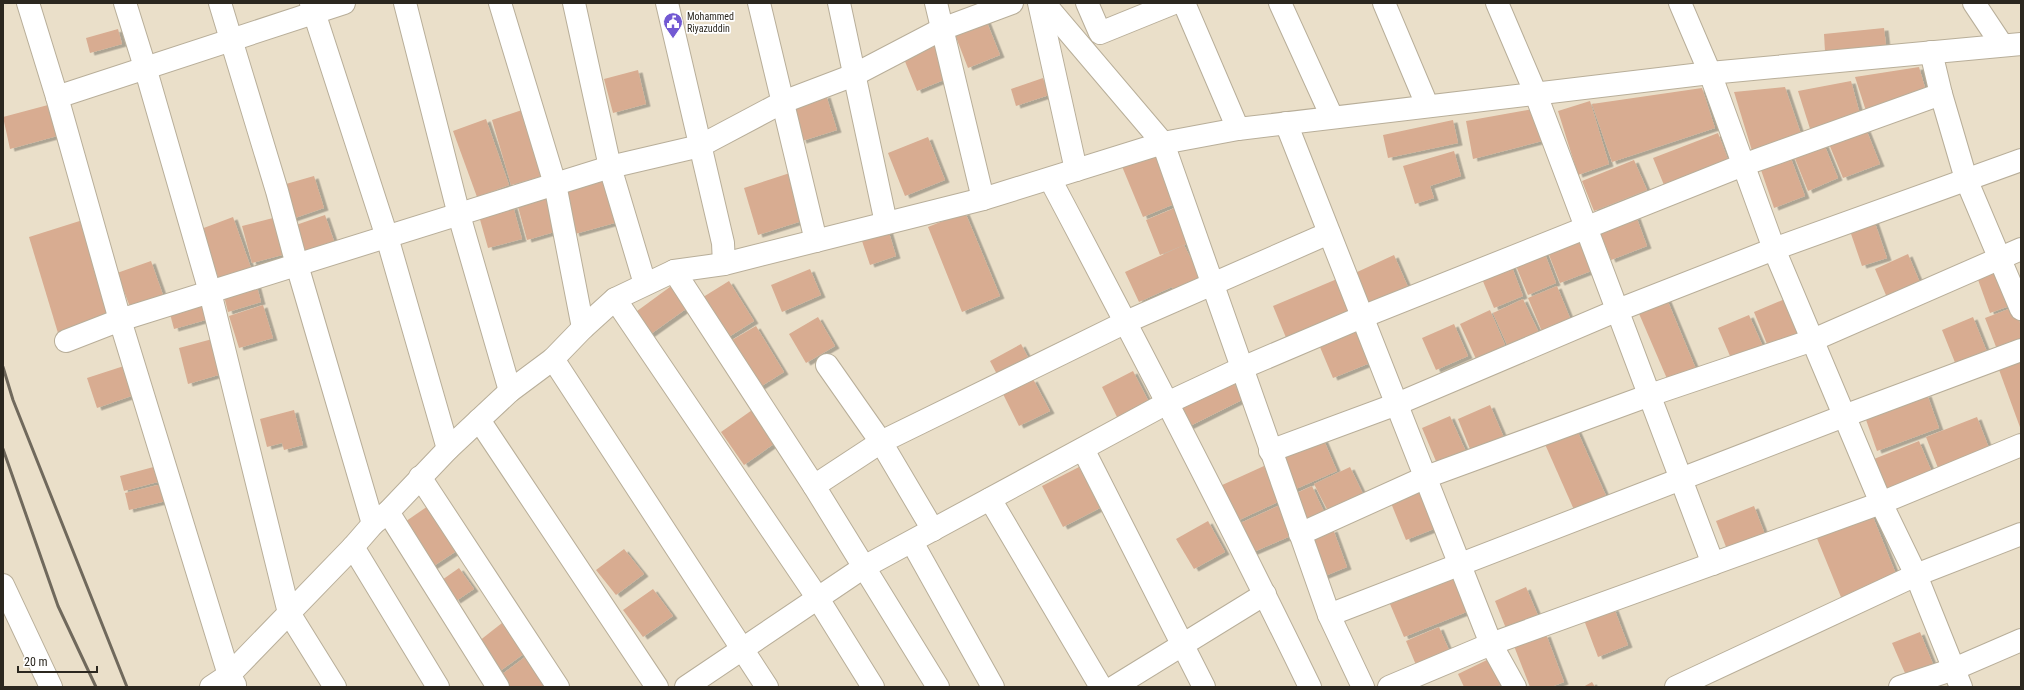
<svg xmlns="http://www.w3.org/2000/svg" width="2024" height="690" font-family="'Roboto Condensed',sans-serif">
	<style>
		.building { fill: #d8ac91; filter: url(#shadow) }
		.lines { fill: none; stroke-linecap: round; stroke-linejoin: round }
		.minor-casing { stroke: #b8ae99; stroke-width: 24 }
		.minor { stroke: #fff; stroke-width: 22 }
		.rail { stroke: #70695c; stroke-width: 3 }
		.labels { text-anchor: middle; dominant-baseline: central; stroke-width: 3.5; stroke-linejoin: round; paint-order: stroke }
		.poi-label { font-size: 10px; fill: #2b271f; stroke: #fff; text-anchor: start }
	</style>
	<defs>
		<filter id="shadow"><feDropShadow dx="4.5" dy="2.5" stdDeviation="0" flood-color="#0004"/></filter>
	</defs>
	<rect width="100%" height="100%" fill="#eadfc9"/>
	<g class="building">
		<path d="M986,20L1000,55L968,68L954,32Z"/>
		<path d="M1884,28L1886,45L1825,51L1824,34Z"/>
		<path d="M118,29L122,44L90,53L86,38Z"/>
		<path d="M938,45L951,77L917,91L904,59Z"/>
		<path d="M1919,67L1926,91L1867,114L1855,77Z"/>
		<path d="M638,70L646,104L613,113L604,79Z"/>
		<path d="M1043,78L1049,95L1016,106L1011,89Z"/>
		<path d="M1851,81L1861,118L1812,135L1798,91Z"/>
		<path d="M1785,87L1803,140L1753,154L1734,92Z"/>
		<path d="M1702,88L1715,128L1612,162L1592,104Z"/>
		<path d="M826,95L837,130L802,141L791,106Z"/>
		<path d="M1590,101L1609,164L1578,175L1558,111Z"/>
		<path d="M48,105L57,136L10,149L3,117Z"/>
		<path d="M525,109L545,175L511,185L492,120Z"/>
		<path d="M1533,109L1542,141L1473,159L1466,121Z"/>
		<path d="M486,119L509,185L477,197L453,131Z"/>
		<path d="M1453,120L1458,143L1388,158L1383,135Z"/>
		<path d="M1866,129L1880,164L1843,178L1829,144Z"/>
		<path d="M1718,133L1730,165L1666,190L1653,158Z"/>
		<path d="M928,137L945,180L905,196L888,153Z"/>
		<path d="M1824,144L1838,178L1808,191L1794,156Z"/>
		<path d="M1157,148L1179,202L1143,217L1121,164Z"/>
		<path d="M1454,151L1461,176L1430,186L1434,198L1415,204L1403,166Z"/>
		<path d="M1790,156L1805,196L1774,208L1760,167Z"/>
		<path d="M1634,160L1647,190L1594,211L1582,181Z"/>
		<path d="M793,172L808,219L758,235L744,188Z"/>
		<path d="M606,174L618,222L575,234L562,186Z"/>
		<path d="M314,176L324,208L289,220L279,186Z"/>
		<path d="M552,194L561,230L527,240L517,203Z"/>
		<path d="M513,206L522,239L488,248L479,216Z"/>
		<path d="M1177,207L1191,242L1160,255L1146,220Z"/>
		<path d="M965,212L1000,296L962,312L928,227Z"/>
		<path d="M325,215L336,247L304,259L293,226Z"/>
		<path d="M1636,216L1647,246L1611,260L1599,230Z"/>
		<path d="M233,217L251,268L219,280L201,229Z"/>
		<path d="M273,218L282,255L252,263L242,226Z"/>
		<path d="M86,219L115,315L58,333L29,237Z"/>
		<path d="M1874,220L1887,258L1862,266L1849,228Z"/>
		<path d="M887,226L896,256L870,265L860,235Z"/>
		<path d="M1576,235L1591,271L1560,283L1546,247Z"/>
		<path d="M1184,245L1203,282L1177,295L1172,287L1139,302L1125,272Z"/>
		<path d="M1543,249L1556,283L1528,295L1514,261Z"/>
		<path d="M1908,254L1921,285L1888,300L1875,269Z"/>
		<path d="M1394,255L1408,287L1368,304L1355,273Z"/>
		<path d="M151,261L163,295L130,307L117,273Z"/>
		<path d="M1510,262L1523,296L1494,308L1480,274Z"/>
		<path d="M810,269L821,295L782,312L771,285Z"/>
		<path d="M1999,269L2012,305L1990,313L1977,277Z"/>
		<path d="M1337,279L1352,313L1287,340L1273,306Z"/>
		<path d="M729,281L754,321L724,340L700,299Z"/>
		<path d="M256,283L261,302L228,312L223,292Z"/>
		<path d="M674,284L690,306L648,336L633,314Z"/>
		<path d="M1557,286L1572,323L1543,334L1528,298Z"/>
		<path d="M1666,297L1696,369L1668,381L1637,309Z"/>
		<path d="M1523,299L1539,333L1508,347L1493,313Z"/>
		<path d="M1785,299L1800,336L1769,349L1754,312Z"/>
		<path d="M204,301L209,319L174,329L169,310Z"/>
		<path d="M263,305L273,338L239,348L229,316Z"/>
		<path d="M2014,307L2021,326V343L1998,352L1985,318Z"/>
		<path d="M1490,310L1505,345L1476,359L1460,324Z"/>
		<path d="M1749,315L1764,349L1733,363L1718,328Z"/>
		<path d="M818,317L835,346L806,363L789,334Z"/>
		<path d="M1973,317L1989,357L1958,370L1942,330Z"/>
		<path d="M1354,324L1370,363L1333,378L1317,340Z"/>
		<path d="M1454,324L1468,356L1436,370L1422,338Z"/>
		<path d="M756,326L784,372L755,390L727,343Z"/>
		<path d="M216,338L225,373L188,384L179,348Z"/>
		<path d="M1021,344L1031,363L1000,380L990,361Z"/>
		<path d="M2021,359V430L1998,367Z"/>
		<path d="M127,365L137,394L97,408L87,378Z"/>
		<path d="M1133,371L1151,406L1120,423L1102,387Z"/>
		<path d="M1033,379L1050,411L1019,426L1003,394Z"/>
		<path d="M1232,379L1242,400L1188,427L1178,406Z"/>
		<path d="M1927,394L1939,428L1877,451L1865,417Z"/>
		<path d="M1490,405L1505,440L1472,454L1458,419Z"/>
		<path d="M755,408L778,441L744,465L721,432Z"/>
		<path d="M294,410L303,445L284,450L282,443L267,447L260,419Z"/>
		<path d="M1450,416L1467,454L1438,466L1422,428Z"/>
		<path d="M1977,417L1989,448L1938,468L1926,437Z"/>
		<path d="M1576,428L1607,498L1575,512L1544,442Z"/>
		<path d="M1322,436L1337,471L1289,492L1274,457Z"/>
		<path d="M1919,441L1934,477L1889,495L1874,459Z"/>
		<path d="M161,465L165,480L124,491L120,476Z"/>
		<path d="M1264,466L1280,501L1237,521L1220,486Z"/>
		<path d="M1079,467L1100,508L1063,527L1042,486Z"/>
		<path d="M1350,467L1366,500L1331,517L1314,484Z"/>
		<path d="M166,483L170,500L129,510L125,493Z"/>
		<path d="M1312,486L1326,516L1303,526L1290,496Z"/>
		<path d="M1425,490L1439,527L1406,540L1391,503Z"/>
		<path d="M1280,505L1293,535L1249,554L1236,525Z"/>
		<path d="M428,506L458,550L429,569L399,526Z"/>
		<path d="M1754,506L1766,537L1728,552L1716,521Z"/>
		<path d="M1871,512L1898,579L1843,602L1816,536Z"/>
		<path d="M1208,521L1225,552L1194,569L1176,539Z"/>
		<path d="M1333,529L1347,567L1320,578L1306,540Z"/>
		<path d="M624,549L644,574L616,595L596,570Z"/>
		<path d="M459,568L474,589L456,601L442,580Z"/>
		<path d="M1455,577L1469,611L1404,637L1390,604Z"/>
		<path d="M1526,587L1539,618L1507,631L1495,601Z"/>
		<path d="M653,589L673,616L643,637L623,610Z"/>
		<path d="M1614,608L1628,645L1598,657L1584,620Z"/>
		<path d="M502,623L525,653L496,674L474,645Z"/>
		<path d="M1439,627L1452,657L1419,672L1406,641Z"/>
		<path d="M1920,632L1935,669L1908,680L1892,643Z"/>
		<path d="M1546,634L1564,682L1551,687H1530L1514,646Z"/>
		<path d="M525,657L546,684L542,687H504L497,678Z"/>
		<path d="M1491,658L1503,684L1495,687H1464L1458,674Z"/>
		<path d="M1592,682L1595,687H1583Z"/>
	</g>
	<g class="lines">
		<g class="minor-casing">
			<g id="minor">
				<path d="M28,3L57,97"/>
				<path d="M125,3L145,67L210,292L289,613L335,687"/>
				<path d="M220,3L277,191L297,265L373,524"/>
				<path d="M311,3L387,237L448,449"/>
				<path d="M344,3L57,97L120,320L610,167L574,3"/>
				<path d="M405,3L459,215L510,391"/>
				<path d="M500,3L555,184L583,328"/>
				<path d="M667,3L723,243L724,264"/>
				<path d="M759,3L816,241"/>
				<path d="M839,3L886,223"/>
				<path d="M936,3L983,199"/>
				<path d="M1039,3L1076,170"/>
				<path d="M1044,3L1163,143L1329,615L1363,687"/>
				<path d="M1087,3L1100,33L1174,3"/>
				<path d="M1184,3L1238,129"/>
				<path d="M1280,3L1332,117"/>
				<path d="M1384,3L1427,105"/>
				<path d="M1497,3L1535,92L1713,564"/>
				<path d="M1680,3L1710,73L1774,249L1881,503L1916,575L1961,687"/>
				<path d="M1974,3L2002,45"/>
				<path d="M1931,52L1941,94L1966,179L2021,309"/>
				<path d="M1286,123L1491,644L1515,687"/>
				<path d="M1050,179C1139,347 1227,516 1310,687"/>
				<path d="M674,271L814,486L938,687"/>
				<path d="M645,284L610,167L700,146L783,102L854,75L942,29L1012,3"/>
				<path d="M615,299L817,597L873,687"/>
				<path d="M66,341L120,320L229,675L235,685"/>
				<path d="M553,359L767,687"/>
				<path d="M479,420L657,687"/>
				<path d="M1083,449L1204,687"/>
				<path d="M1270,451L1397,404L1618,310L1774,249L2021,160"/>
				<path d="M420,477L558,687"/>
				<path d="M814,486L881,442L827,365"/>
				<path d="M990,499L1101,687"/>
				<path d="M388,512L498,687"/>
				<path d="M933,530L881,442L1126,322L1329,233"/>
				<path d="M1300,534L1426,477L1650,395L1813,340L2021,249"/>
				<path d="M912,542L993,687"/>
				<path d="M353,547L438,687"/>
				<path d="M3,585L51,687"/>
				<path d="M1329,615L1844,416L2021,350"/>
				<path d="M211,687L229,675L353,547L373,524L388,512L448,449L510,391L553,359L583,328L615,299L674,271L724,264L983,199L1163,143L1238,129L1710,73L2021,44"/>
				<path d="M686,687L864,567L1167,403L1242,368L1362,317L1743,165L1941,94"/>
				<path d="M1114,687L1265,594"/>
				<path d="M1389,687L1491,644L1881,503L2021,445"/>
				<path d="M1676,687L1916,575L2021,534"/>
				<path d="M1900,687L1954,669L2021,640"/>
			</g>
		</g>
		<use href="#minor" class="minor"/>
		<g class="rail">
			<path d="M3,367L13,400L127,687"/>
			<path d="M3,449L58,606L96,687"/>
		</g>
	</g>
	<defs>
		<g id="civic-pin" transform="scale(1)"><path d="M0 17L-7.5 6A9.5 9.5 0 1 1 7.5 6Z" fill="#7259d3" stroke="#fff"/><path d="M-.6-6.5H3V-4.5H.6V-3L4-1V1h2V6H-6V1h2V-1L-.6-3ZM-1.2 2.5V6h2.4V2.5Z" fill="#fff"/></g>
	</defs>
	<g fill-rule="evenodd">
		<use href="#civic-pin" x="673" y="22"/>
	</g>
	<g class="labels">
		<g class="poi-label">
			<text x="687" y="16">Mohammed<tspan x="687" dy="12">Riyazuddin</tspan></text>
		</g>
	</g>
	<rect width="2024" height="690" fill="none" stroke="#2b271f" stroke-width="8"/>
	<path d="M18 666v6h79v-6" fill="none" stroke="#2b271f" stroke-width="2"/>
	<text x="24" y="666" font-size="12" fill="#2b271f" stroke="#ffffff" stroke-width="3" paint-order="stroke">20 m</text>
</svg>
